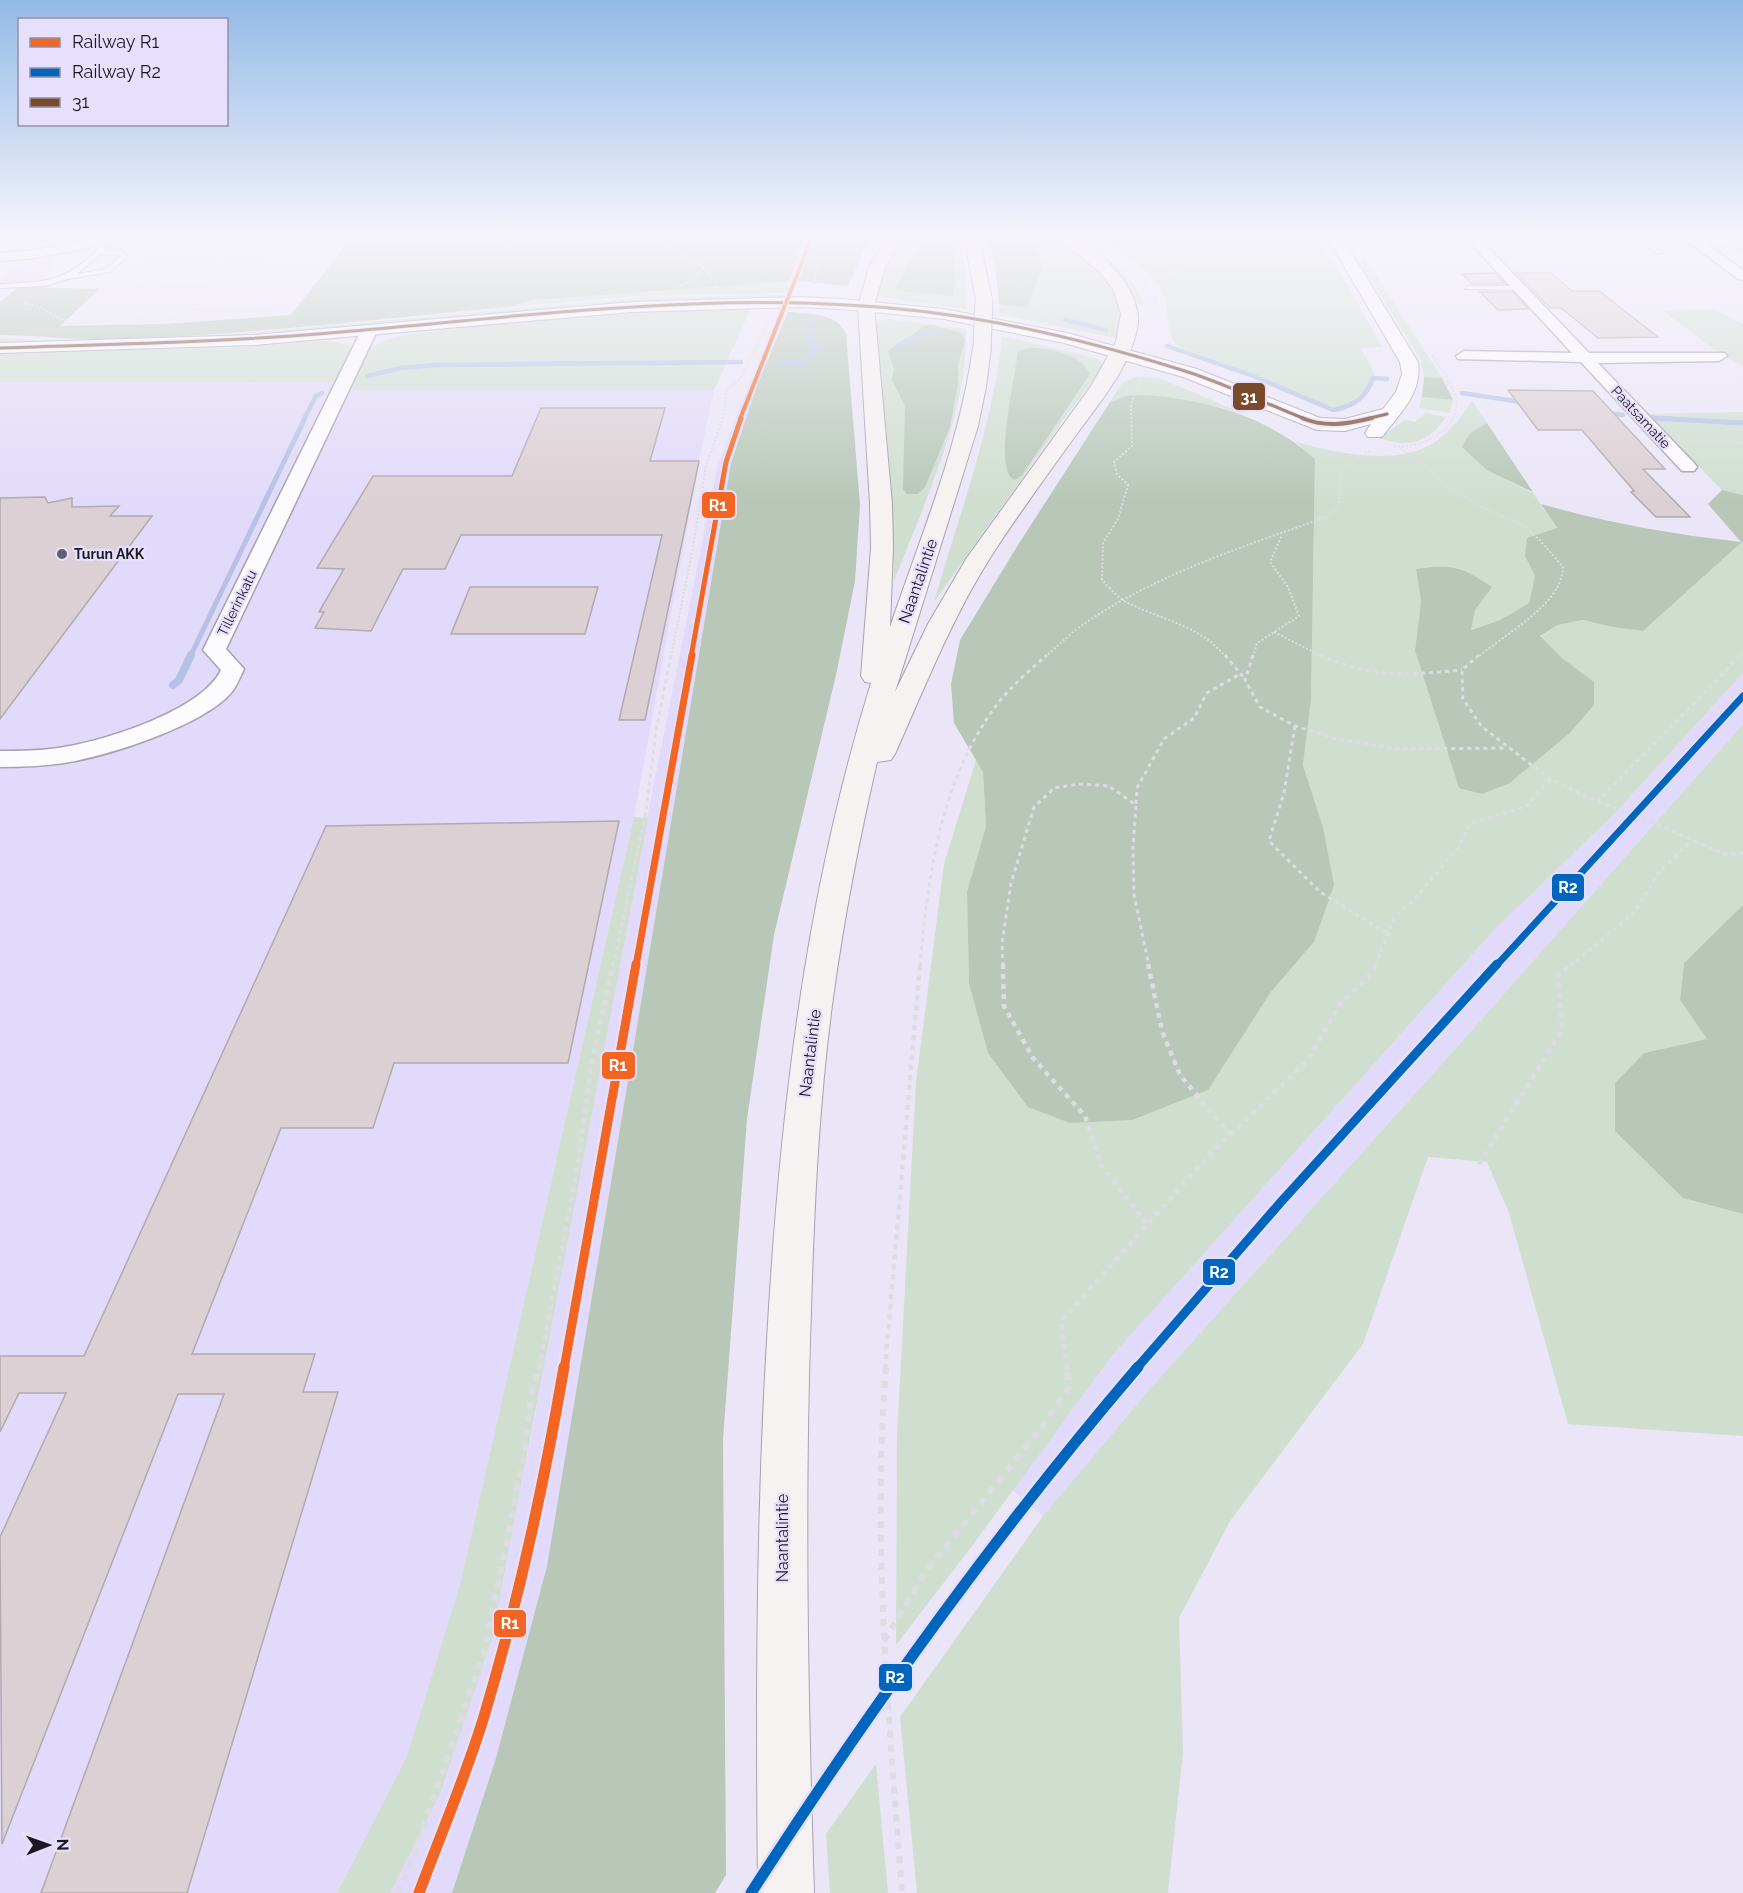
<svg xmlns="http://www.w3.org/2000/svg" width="1743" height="1893" font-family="Raleway,sans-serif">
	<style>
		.built { fill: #e2dafa }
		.green { fill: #d0ded0 }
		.forest { fill: #b8c7b8 }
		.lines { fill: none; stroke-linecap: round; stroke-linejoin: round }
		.stream-far2 { stroke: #b5c2e5; stroke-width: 4.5 }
		.stream-far1 { stroke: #b5c2e5; stroke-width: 5 }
		.stream { stroke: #b5c2e5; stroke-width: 8 }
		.building { fill: #dbd0d3; stroke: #b1aaae; stroke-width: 1.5 }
		.service-casing { stroke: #a6a2b0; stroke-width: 2 }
		.minor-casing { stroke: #a6a2b0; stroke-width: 3 }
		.tertiary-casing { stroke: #a6a2b0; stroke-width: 2 }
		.secondary-casing { stroke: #a6a2b0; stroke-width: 2 }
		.path-far3 { stroke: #dddce2; stroke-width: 2; stroke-dasharray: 2 2; stroke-linecap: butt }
		.path-far2 { stroke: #dddce2; stroke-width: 3; stroke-dasharray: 4 4; stroke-linecap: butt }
		.path-far1 { stroke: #dddce2; stroke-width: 4.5; stroke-dasharray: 5 5; stroke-linecap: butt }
		.path { stroke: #dddce2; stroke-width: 6; stroke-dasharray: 7 7; stroke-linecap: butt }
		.service { fill: #fcfbfe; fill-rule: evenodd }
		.minor { fill: #fcfbfe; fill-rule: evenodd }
		.tertiary { fill: #fcfbfe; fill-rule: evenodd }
		.secondary { fill: #f6f2f1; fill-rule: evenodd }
		.secondary-bridge-casing { stroke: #a6a2b0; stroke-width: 19; stroke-linecap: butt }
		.secondary-bridge { stroke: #f6f2f1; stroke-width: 17 }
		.bus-1-far1-casing { stroke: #e7e0fd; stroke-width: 5 }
		.bus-1-casing { stroke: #e7e0fd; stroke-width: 7 }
		.bus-1-far1 { stroke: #7a4b2a; stroke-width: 3 }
		.bus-1 { stroke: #7a4b2a; stroke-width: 4 }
		.rail-1-far4-casing { stroke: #e7e0fd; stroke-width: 6 }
		.rail-1-far3-casing { stroke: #e7e0fd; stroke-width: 8 }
		.rail-1-far2-casing { stroke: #e7e0fd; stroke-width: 10 }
		.rail-1-far1-casing { stroke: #e7e0fd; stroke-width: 14 }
		.rail-1-casing { stroke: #e7e0fd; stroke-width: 16 }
		.rail-2-far2-casing { stroke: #e7e0fd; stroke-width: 10 }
		.rail-2-far1-casing { stroke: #e7e0fd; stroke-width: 14 }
		.rail-2-casing { stroke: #e7e0fd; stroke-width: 16 }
		.rail-1-far4 { stroke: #f26522; stroke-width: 4 }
		.rail-1-far3 { stroke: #f26522; stroke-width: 5 }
		.rail-1-far2 { stroke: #f26522; stroke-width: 7 }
		.rail-1-far1 { stroke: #f26522; stroke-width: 9 }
		.rail-1 { stroke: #f26522; stroke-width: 11 }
		.rail-2-far2 { stroke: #0065bd; stroke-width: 7 }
		.rail-2-far1 { stroke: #0065bd; stroke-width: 9 }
		.rail-2 { stroke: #0065bd; stroke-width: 11 }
		.poi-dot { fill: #63606e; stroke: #e7e0fd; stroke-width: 2 }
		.labels { text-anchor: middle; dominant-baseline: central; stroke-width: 4.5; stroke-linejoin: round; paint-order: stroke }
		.far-street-label { font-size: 14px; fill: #1b1824; stroke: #e7e0fd }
		.far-poi-label { font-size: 14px; font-weight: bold; fill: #1b1824; stroke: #e7e0fd; text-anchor: start }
		.street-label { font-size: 16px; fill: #1b1824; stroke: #e7e0fd }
		.line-badge { stroke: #e7e0fd; stroke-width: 2 }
		.badge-label { font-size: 16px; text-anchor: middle; font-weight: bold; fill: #fff }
	</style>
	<rect width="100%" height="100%" fill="#eae6f7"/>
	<g class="built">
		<path d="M804,237H816L758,383L731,463L547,1566L496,1758L452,1893H390L440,1794L492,1639L533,1427L578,1162L718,464L790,281Z"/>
		<path d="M34,260H44L57,267L33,287H0V281L21,264Z"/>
		<path d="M0,382H354V390H714L699,461L634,817L461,1581L407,1756L337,1893H0Z"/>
		<path d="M1743,673V724L1457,1047L1149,1390L1043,1516L1012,1490L1111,1357L1494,930L1615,813Z"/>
	</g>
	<g class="green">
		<path d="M901,237H922L896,290L954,253L949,237H958L966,271V309L874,296L890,255Z"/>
		<path d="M1036,237C1041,237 1049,235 1054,237C1061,238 1068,246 1074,249C1105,272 1129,297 1117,338L998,314L999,304L1027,308L1037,241Z"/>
		<path d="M1071,237H1076C1103,256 1133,272 1145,305H1138C1124,274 1098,256 1071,237Z"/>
		<path d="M1097,237H1313L1328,259L1337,266L1382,347L1361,348L1374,372L1373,386L1339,411L1257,376L1182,349C1161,336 1173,306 1159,286C1145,265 1118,251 1097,237Z"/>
		<path d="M1361,258H1365L1442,378L1424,377L1421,360L1362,266Z"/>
		<path d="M790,281L785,293L637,296L507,307L533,300Z"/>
		<path d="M784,295L782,300H706L641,303L193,339L0,344V338L84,343L155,341L641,298Z"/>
		<path d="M751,308L714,390H353C354,381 357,374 361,367C373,341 378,342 405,335L595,312Z"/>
		<path d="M1713,309L1743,324V366L1719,353L1662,310Z"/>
		<path d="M888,319L966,329C968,413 924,503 894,581L893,532L875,328L879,321Z"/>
		<path d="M1002,336L1096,358L1105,366L1071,409L934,602C959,515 993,426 1002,336Z"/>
		<path d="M332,341L352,346L338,382H0V354Z"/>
		<path d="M1136,377L1159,378L1171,383L1244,414C1210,403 1143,389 1110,402L1122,383Z"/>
		<path d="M1422,397L1453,400L1450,413L1419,408Z"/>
		<path d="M1472,401L1487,423L1470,433L1488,471L1533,493L1557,529L1525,556L1535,576L1529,603L1500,620L1470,630L1475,607L1492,587C1462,567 1451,563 1416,569L1421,601L1415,651L1459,788L1510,783L1571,732L1594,705L1563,659L1540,637L1558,625L1583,620L1612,627L1643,631L1743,541V673L1615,813L1494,930L1111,1357L972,1546L896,1645L897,1436L916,1082L944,864L976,760L983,772L986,826L967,892L969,984L988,1053L1270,993L1314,942L1323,827L1303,765L1311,700L1315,459L1296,442C1336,453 1398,467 1435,442C1450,432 1462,416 1472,401Z"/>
		<path d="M1743,412V495L1722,490L1647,414Z"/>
		<path d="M1426,413L1446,417C1428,444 1407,448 1379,438L1405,420L1415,422Z"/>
		<path d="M1743,724V905L1684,963L1680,1000L1707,1039L1644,1053L1615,1083L1683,1198L1743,1214V1436L1568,1424L1509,1213L1487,1162L1428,1157L1363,1344L1230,1521L1179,1618L1183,1752L1168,1893H917L900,1717L1043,1516L1149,1390L1457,1047Z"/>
		<path d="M634,817L648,818L492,1639L440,1794L390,1893H337L407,1756L461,1581Z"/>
		<path d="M876,1764L888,1893H830L826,1834Z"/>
	</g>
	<g class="forest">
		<path d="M352,237H804L790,281L533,300L507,307C378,319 248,335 118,339C78,341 39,335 0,335V302L19,287L99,289L60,326L165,324L291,315Z"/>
		<path d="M816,237H870L848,286L798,281Z"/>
		<path d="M922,237H949C956,255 957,276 953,296L895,290Z"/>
		<path d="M987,237H1036L1042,269L1027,308L999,304L995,265Z"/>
		<path d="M788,312C807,314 837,312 846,334L860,505L855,581L836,675L774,935L747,1119L723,1439L726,1875L715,1893H452L496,1758L547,1566L731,463L758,383Z"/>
		<path d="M932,325L962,333L965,340L958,365V383L950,427L925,487L918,494H907L903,489L905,406L892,380L894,369L888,351L925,326Z"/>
		<path d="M1028,348C1049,348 1080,353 1090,374L1022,475L1015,480C992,474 1016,372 1018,351Z"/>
		<path d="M1424,377L1442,378L1453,400L1422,397Z"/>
		<path d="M1143,395C1206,399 1267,416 1315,459L1311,700L1303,765L1323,827L1334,885L1314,942L1270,993L1208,1090L1132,1120L1070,1123L1028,1107L988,1053L969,984L967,892L986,826L983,772L954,723L951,684L960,640L1018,545L1110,402L1126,396Z"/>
		<path d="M1487,423L1533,492L1488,471L1462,447L1470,433Z"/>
		<path d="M1722,490L1743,495V541L1643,631L1612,627L1583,620L1558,625L1540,636L1563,659L1594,682V705L1571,732L1510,783L1482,794L1459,788L1415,651L1421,601L1416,569C1451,563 1463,567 1492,587L1475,610L1471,630L1500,620L1529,603L1535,576L1525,556L1527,538L1557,528L1541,504C1608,523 1671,534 1741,542L1708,504Z"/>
		<path d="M1743,905V1214L1683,1198L1615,1131V1083L1644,1053L1707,1039L1680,1000L1684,963Z"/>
	</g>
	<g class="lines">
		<g class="stream-far2">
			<path d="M1065,320L1106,330"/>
			<path d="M898,345L913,338L943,331"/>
			<path d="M1167,346L1253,376L1333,410C1352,407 1367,397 1373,378L1387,379"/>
			<path d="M812,347L809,333L814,318"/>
			<path d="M780,364H802L813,355L812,347L822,346"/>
			<path d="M367,376L401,368L437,365L741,362"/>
			<path d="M1462,393L1527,403"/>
			<path d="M1605,413L1623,415"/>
			<path d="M1651,418L1676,419"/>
			<path d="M304,419L316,396L322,393"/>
		</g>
		<g class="stream-far1">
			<path d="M1651,418L1743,423"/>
			<path d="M190,657L305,418"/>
		</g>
		<path class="stream" d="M173,685L179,680L191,655"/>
	</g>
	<g class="building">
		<path d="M1495,273L1505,284H1472L1462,274Z"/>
		<path d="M1516,273H1551L1572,291H1599L1658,337L1598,338L1561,308H1550Z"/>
		<path d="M1480,292H1513L1528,309L1498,310Z"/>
		<path d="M1508,390L1593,391L1665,469H1643L1690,517H1656L1631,492L1634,491L1582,430H1538Z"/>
		<path d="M541,408H665L650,461H699L645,720H619L662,535H461L445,569H403L371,631L315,628L324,612H319L344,569L317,568L373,476H512Z"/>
		<path d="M45,497L48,503L72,498V507L119,506L110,516H152L0,719V498Z"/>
		<path d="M470,587H598L585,634H451Z"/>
		<path d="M619,821L568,1063H394L373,1128H281L192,1354H315L303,1392H338L187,1893H41L224,1394H178L2,1844L0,1537L66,1393H19L0,1432V1356H84L326,826Z"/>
	</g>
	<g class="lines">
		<g class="service-casing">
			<g id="service">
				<path d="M1630,237H1637L1664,253L1659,254Z"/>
				<path d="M100,240L105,248L103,250L121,251L128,256L110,272L68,279L45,286L0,288V284C47,282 64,283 99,248L97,242ZM100,254L121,256L106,269L77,274Z"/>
				<path d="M1467,286H1519L1522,288L1519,290L1465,289Z"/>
			</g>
		</g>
		<g class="minor-casing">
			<g id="minor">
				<path d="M105,237H131L124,241L35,258L0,261V253L35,250Z"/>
				<path d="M1465,237H1478L1589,353H1725L1727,356L1719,361L1598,363L1694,463L1697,467L1694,471H1682L1581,362L1458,359L1456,356L1464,351L1572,353Z"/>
				<path d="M1682,237H1696L1743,270V280L1738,279Z"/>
				<path d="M369,326L377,331L226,649L244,669C240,677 237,686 231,693C202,726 108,756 64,763C43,766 21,767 0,767V751C21,751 43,751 64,747C107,740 202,710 221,670L203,650L361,331Z"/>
			</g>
		</g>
		<g class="tertiary-casing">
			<g id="tertiary">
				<path d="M1327,237H1342L1418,362C1423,392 1399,415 1382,437H1368L1365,433L1371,424L1345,431L1317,430L1183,377L1064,343L944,319L841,309L799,307L632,312L253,345L0,353V343L253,335L632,302L799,297L841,299L944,309L1067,333L1197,369L1320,418L1345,419L1383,409L1396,392L1402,374L1400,362Z"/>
				<path d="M1684,237H1723L1743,239V249L1692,242Z"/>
			</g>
		</g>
		<g class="secondary-casing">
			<g id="secondary">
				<path d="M887,237H903L885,267L874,306L892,504L893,548L890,627C921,535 960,444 973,347L976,343H988L991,347L986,387L978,426L895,692L928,624L966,559L1091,386L1116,342L1121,314L1113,289L1100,272L1057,237C1062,237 1070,235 1075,238C1104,251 1145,295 1137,329C1129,369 1099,403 1076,435C1047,475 1017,516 990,558C951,620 925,687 895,754L891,760L877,762C859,840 844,918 833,998C819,1101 814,1206 811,1311C804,1505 808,1699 814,1893H758C756,1703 756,1513 768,1323C781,1105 806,893 871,683L865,682L861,676L871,548L870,504L858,306L869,267Z"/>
				<path d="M964,237H979L992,300L990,304H978L976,300Z"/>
			</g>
		</g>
		<g class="path-far3">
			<path d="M655,237L703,268L718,285"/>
			<path d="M223,262H261"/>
			<path d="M139,264L183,259L219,261"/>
			<path d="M813,285L827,237"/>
			<path d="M133,286L168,285"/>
			<path d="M680,286L695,278L703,268"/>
			<path d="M166,288L208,287"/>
			<path d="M1149,302H1157L1145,281L1287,237"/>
			<path d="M24,303L37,306L74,326"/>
			<path d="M188,309L264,311L280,304"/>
			<path d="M1042,312L1103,305"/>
			<path d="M137,317C153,325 170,321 185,314"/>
			<path d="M1141,379L1131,404L1132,446L1114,462L1117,474L1128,485L1118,519L1103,543L1102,580C1109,587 1117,597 1126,602C1161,620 1200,625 1226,657"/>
			<path d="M1693,442L1743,443"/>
			<path d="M1394,446C1419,449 1460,431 1456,401C1453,383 1441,369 1432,354"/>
			<path d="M1400,448L1429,468L1441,482L1479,506L1522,525L1539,539L1563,567C1563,604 1503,635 1478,657"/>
			<path d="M1274,632L1323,657"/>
			<path d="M671,657L693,547L706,466L724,415L727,390L741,378L769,320"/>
			<path d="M1045,657C1058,646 1070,633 1084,624C1158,573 1246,546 1329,516C1346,499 1336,495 1341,476C1344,465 1361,457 1370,451"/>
			<path d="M1253,657L1257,643L1299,616L1288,587L1270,562L1282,535"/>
			<path d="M1739,657L1743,653"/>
		</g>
		<g class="path-far2">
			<path d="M1225,655L1245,679"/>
			<path d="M1253,655L1245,680L1260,707L1295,726L1336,739L1398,749L1507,748"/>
			<path d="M1320,655C1372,678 1407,675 1462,670"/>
			<path d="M1479,655L1462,670L1463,699L1482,727L1550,779L1597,802L1636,815L1724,854L1743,853"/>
			<path d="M1295,726L1284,793L1269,841L1320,892L1387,933"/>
			<path d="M1597,802L1741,655"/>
			<path d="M1136,804L1137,788L1164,739L1194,718L1207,693L1240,674"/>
			<path d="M613,966L646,811L656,731L671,655"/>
			<path d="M920,966C928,878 939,789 990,714C1006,691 1026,673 1047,655"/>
			<path d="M1003,966L1002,943L1011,883L1034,807L1054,788L1079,784L1109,786L1136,805L1133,848L1134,895L1149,966"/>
			<path d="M1375,966L1394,918L1416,897L1458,848L1470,824L1527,806L1550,779"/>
			<path d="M1570,966L1633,914L1660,871L1692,840"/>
		</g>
		<g class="path-far1">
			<path d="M1003,964L1004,1006L1033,1058L1085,1116L1101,1165L1147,1224"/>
			<path d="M1148,964L1162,1031L1180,1075L1230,1135"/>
			<path d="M1479,1164L1562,1030L1558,976L1572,964"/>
			<path d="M539,1369L578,1163L591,1066L613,964"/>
			<path d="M885,1369L920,964"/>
			<path d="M1067,1369L1061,1321L1214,1150L1308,1060L1340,1004L1373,972L1376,964"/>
		</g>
		<g class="path">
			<path d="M886,1367C872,1542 889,1718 902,1893"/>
			<path d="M884,1641L927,1570L1042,1427L1069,1387L1067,1367"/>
			<path d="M398,1893L408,1871L484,1653L526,1446L530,1399L539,1367"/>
		</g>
		<use href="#service" class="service"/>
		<use href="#minor" class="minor"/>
		<use href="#tertiary" class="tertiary"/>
		<use href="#secondary" class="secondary"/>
		<g class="secondary-bridge-casing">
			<path id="secondary-bridge" d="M982,347L984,300"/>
		</g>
		<use href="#secondary-bridge" class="secondary-bridge"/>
		<g class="bus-1-far1-casing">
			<g id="bus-1-far1">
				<path d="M0,348C118,344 235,342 352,331C548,314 746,287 942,314C1025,325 1109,347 1188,372C1228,385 1267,404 1305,419"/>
				<path d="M1366,419L1387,414"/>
			</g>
		</g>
		<g class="bus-1-casing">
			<path id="bus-1" d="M1302,418C1326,428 1347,424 1372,418"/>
		</g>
		<use href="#bus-1-far1" class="bus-1-far1"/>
		<use href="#bus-1" class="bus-1"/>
		<g class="rail-1-far4-casing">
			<path id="rail-1-far4" d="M740,419L812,237"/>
		</g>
		<g class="rail-1-far3-casing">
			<path id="rail-1-far3" d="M691,657L726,462L741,418"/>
		</g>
		<g class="rail-1-far2-casing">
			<path id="rail-1-far2" d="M636,966L692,655"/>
		</g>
		<g class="rail-1-far1-casing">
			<path id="rail-1-far1" d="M564,1369L636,964"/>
		</g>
		<g class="rail-1-casing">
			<path id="rail-1" d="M419,1893C441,1833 467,1774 485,1713C519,1599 544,1484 564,1367"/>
		</g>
		<g class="rail-2-far2-casing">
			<path id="rail-2-far2" d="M1496,966L1743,696"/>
		</g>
		<g class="rail-2-far1-casing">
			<path id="rail-2-far1" d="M1136,1369L1280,1203L1497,964"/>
		</g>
		<g class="rail-2-casing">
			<path id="rail-2" d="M751,1893C869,1710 996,1533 1138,1367"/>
		</g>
		<use href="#rail-1-far4" class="rail-1-far4"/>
		<use href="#rail-1-far3" class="rail-1-far3"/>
		<use href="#rail-1-far2" class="rail-1-far2"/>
		<use href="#rail-1-far1" class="rail-1-far1"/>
		<use href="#rail-1" class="rail-1"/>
		<use href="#rail-2-far2" class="rail-2-far2"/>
		<use href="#rail-2-far1" class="rail-2-far1"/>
		<use href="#rail-2" class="rail-2"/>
	</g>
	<linearGradient id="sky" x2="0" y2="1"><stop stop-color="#93bae7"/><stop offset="0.47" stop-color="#f6f4fb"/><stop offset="1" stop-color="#f6f4fb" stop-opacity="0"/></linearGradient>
	<rect width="1743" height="502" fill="url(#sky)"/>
	<circle class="poi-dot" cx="62" cy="554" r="6"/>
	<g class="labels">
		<g class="far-street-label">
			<text transform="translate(1641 417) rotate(47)">Paatsamatie</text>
			<text transform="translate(237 603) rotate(-64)">Tillerinkatu</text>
		</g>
		<g class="far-poi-label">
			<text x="74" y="554">Turun AKK</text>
		</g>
		<g class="street-label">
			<text transform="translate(918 581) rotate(-71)">Naantalintie</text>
			<text transform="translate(810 1053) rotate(-83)">Naantalintie</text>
			<text transform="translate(782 1538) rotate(-90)">Naantalintie</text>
		</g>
	</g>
	<g class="line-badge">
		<rect x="1232" y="382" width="34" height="29" rx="6" fill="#7a4b2a"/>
		<rect x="701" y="491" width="35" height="28" rx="6" fill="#f26522"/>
		<rect x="1551" y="873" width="34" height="29" rx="6" fill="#0065bd"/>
		<rect x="601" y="1051" width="35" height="29" rx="6" fill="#f26522"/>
		<rect x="1202" y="1258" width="34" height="28" rx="6" fill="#0065bd"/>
		<rect x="493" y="1609" width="34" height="29" rx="6" fill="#f26522"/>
		<rect x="878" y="1663" width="35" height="29" rx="6" fill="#0065bd"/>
	</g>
	<g class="badge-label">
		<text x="1249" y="403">31</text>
		<text x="718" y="511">R1</text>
		<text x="1568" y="893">R2</text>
		<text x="618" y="1071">R1</text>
		<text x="1219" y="1278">R2</text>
		<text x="510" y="1629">R1</text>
		<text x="895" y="1683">R2</text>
	</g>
	<rect x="18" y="18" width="210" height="108" fill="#e7e0fd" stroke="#9590a6" stroke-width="1.5"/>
	<rect x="30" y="38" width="30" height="9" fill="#f26522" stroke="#9590a6" stroke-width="1.5"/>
	<text x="72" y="48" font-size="18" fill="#1b1824">Railway R1</text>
	<rect x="30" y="68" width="30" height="9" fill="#0065bd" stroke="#9590a6" stroke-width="1.5"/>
	<text x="72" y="78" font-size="18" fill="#1b1824">Railway R2</text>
	<rect x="30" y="98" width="30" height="9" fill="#7a4b2a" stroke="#9590a6" stroke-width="1.5"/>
	<text x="72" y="108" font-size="18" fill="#1b1824">31</text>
	<g transform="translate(48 1845) rotate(89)" stroke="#e7e0fd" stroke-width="4.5" paint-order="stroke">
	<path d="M0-4.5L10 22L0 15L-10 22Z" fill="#1b1824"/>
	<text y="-9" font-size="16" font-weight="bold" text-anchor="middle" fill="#1b1824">N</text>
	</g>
</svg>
